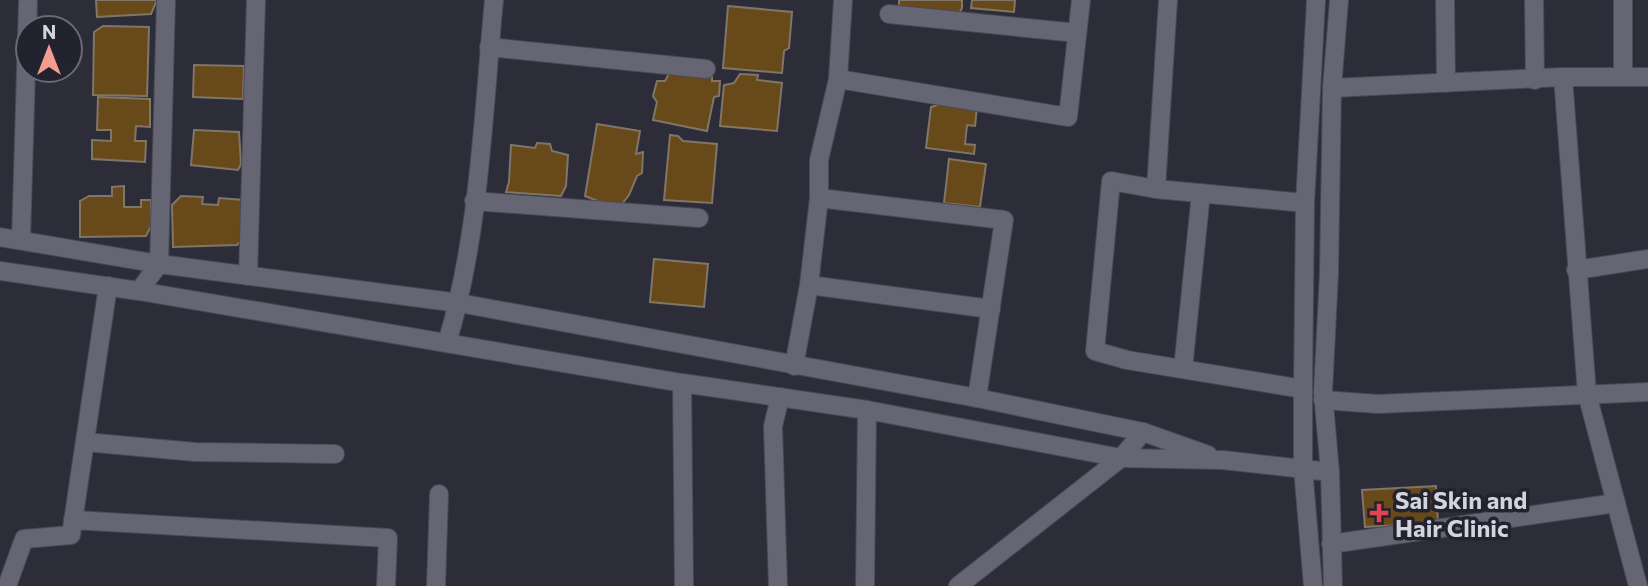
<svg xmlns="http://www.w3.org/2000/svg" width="1648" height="586" font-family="Commissioner,sans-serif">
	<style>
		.building { fill: #67491a; stroke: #807668; stroke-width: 2 }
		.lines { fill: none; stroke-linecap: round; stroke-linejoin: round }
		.minor-casing { stroke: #4a4a56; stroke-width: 20 }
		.minor { stroke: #656574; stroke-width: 18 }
		.health-dot { fill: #e0444e; stroke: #232330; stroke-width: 2.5 }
		.labels { text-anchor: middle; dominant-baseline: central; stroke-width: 7; stroke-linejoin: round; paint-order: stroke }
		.poi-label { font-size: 24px; font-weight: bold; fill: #d4d4dd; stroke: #232330; text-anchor: start }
	</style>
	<rect width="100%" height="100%" fill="#2d2d3a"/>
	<g class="building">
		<path d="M96,0H157L151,14L97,17Z"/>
		<path d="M899,0H962V8L958,15L899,11Z"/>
		<path d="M972,0H1015L1014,12L971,8Z"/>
		<path d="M728,6L792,12L789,48L784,51L782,73L723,68Z"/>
		<path d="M103,26L149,27L147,96L93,95L94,32Z"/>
		<path d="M194,65L244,66L243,99L193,97Z"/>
		<path d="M670,72L712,73V81H720L719,96L714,97L707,131L653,120L657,102L653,96L657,81H665Z"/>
		<path d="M740,74L758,75L757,80L782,83L777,131L720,126L724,85L734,83Z"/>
		<path d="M98,97L150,99V127L136,126L135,141H146L145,162L92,159V140L111,141V130H97Z"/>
		<path d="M944,103L977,107L975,126L967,125L965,144L975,145L974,154L926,148L931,107Z"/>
		<path d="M597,124L640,131L636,154L643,152L642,173L637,176L629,195L618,209L585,196Z"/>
		<path d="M194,130L239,132L241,164L238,170L191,165Z"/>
		<path d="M670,135L678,136L683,141L717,144L712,203L664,200Z"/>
		<path d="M537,143L550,144L552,151L568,155L566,186L561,196L506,192L509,182L511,145L535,148Z"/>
		<path d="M949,159L986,164L980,207L944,203Z"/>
		<path d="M124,186V207H141V200H151V226L146,236L80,237V201L89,196H112V187Z"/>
		<path d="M181,196L203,197L202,204L218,205L219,198L244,200L241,240L237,245L173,247L172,205Z"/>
		<path d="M654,259L708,264L704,307L650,302Z"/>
		<path d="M1436,486L1438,523L1365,527L1362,490Z"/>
	</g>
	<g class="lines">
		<g class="minor-casing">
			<g id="minor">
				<path d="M1168,0L1156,189L1305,203"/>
				<path d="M1445,0L1446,83"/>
				<path d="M1534,0L1535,80"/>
				<path d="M889,14L1077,33"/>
				<path d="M489,47L706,69"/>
				<path d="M1563,77L1587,394L1638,586"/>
				<path d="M1623,77V0"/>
				<path d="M838,79L1068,117L1081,0"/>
				<path d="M1332,88L1563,77H1648"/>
				<path d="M1156,189L1111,181L1095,351L1127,360L1303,389"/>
				<path d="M819,198L1004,220L977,398"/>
				<path d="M474,201L699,218"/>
				<path d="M0,237L159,264L459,303L977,398L1143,432L1208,455"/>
				<path d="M21,240L28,3"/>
				<path d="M1576,270L1648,259"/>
				<path d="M0,271L139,291L682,383L867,410L1121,458L1223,460L1330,472"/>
				<path d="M248,276L256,0"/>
				<path d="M809,285L991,309"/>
				<path d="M139,291L159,264L166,0"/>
				<path d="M447,343C480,233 483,114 494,0"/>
				<path d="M794,366L809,285L819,198V160L838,79L843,0"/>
				<path d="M1183,369L1201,193"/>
				<path d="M682,383L684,586"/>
				<path d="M1323,400L1378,404L1648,392"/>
				<path d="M85,442L195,452L335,454"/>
				<path d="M73,520L388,538L386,586"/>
				<path d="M1331,544L1616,503"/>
				<path d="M7,586L24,539L71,535L108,286"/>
				<path d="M436,586L439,494"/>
				<path d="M778,586L773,426L780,397"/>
				<path d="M865,586L867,410"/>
				<path d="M958,586L1121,458L1143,432"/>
				<path d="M1313,586L1303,468V389L1305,203L1316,0"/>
				<path d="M1333,586L1330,472L1323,392L1329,273L1332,88L1339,0"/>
			</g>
		</g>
		<use href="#minor" class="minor"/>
	</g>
	<path class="health-dot" d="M1375.5 502.5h7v7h7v7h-7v7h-7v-7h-7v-7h7z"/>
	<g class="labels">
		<g class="poi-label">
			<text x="1395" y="499">Sai Skin and<tspan x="1395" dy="28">Hair Clinic</tspan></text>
		</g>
	</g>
	<g transform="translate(49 49)"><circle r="33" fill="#232330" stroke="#6a6a75" stroke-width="2"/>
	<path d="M0-5L12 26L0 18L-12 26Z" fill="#f59c91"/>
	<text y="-10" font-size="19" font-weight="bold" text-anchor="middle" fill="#d4d4dd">N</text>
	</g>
</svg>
